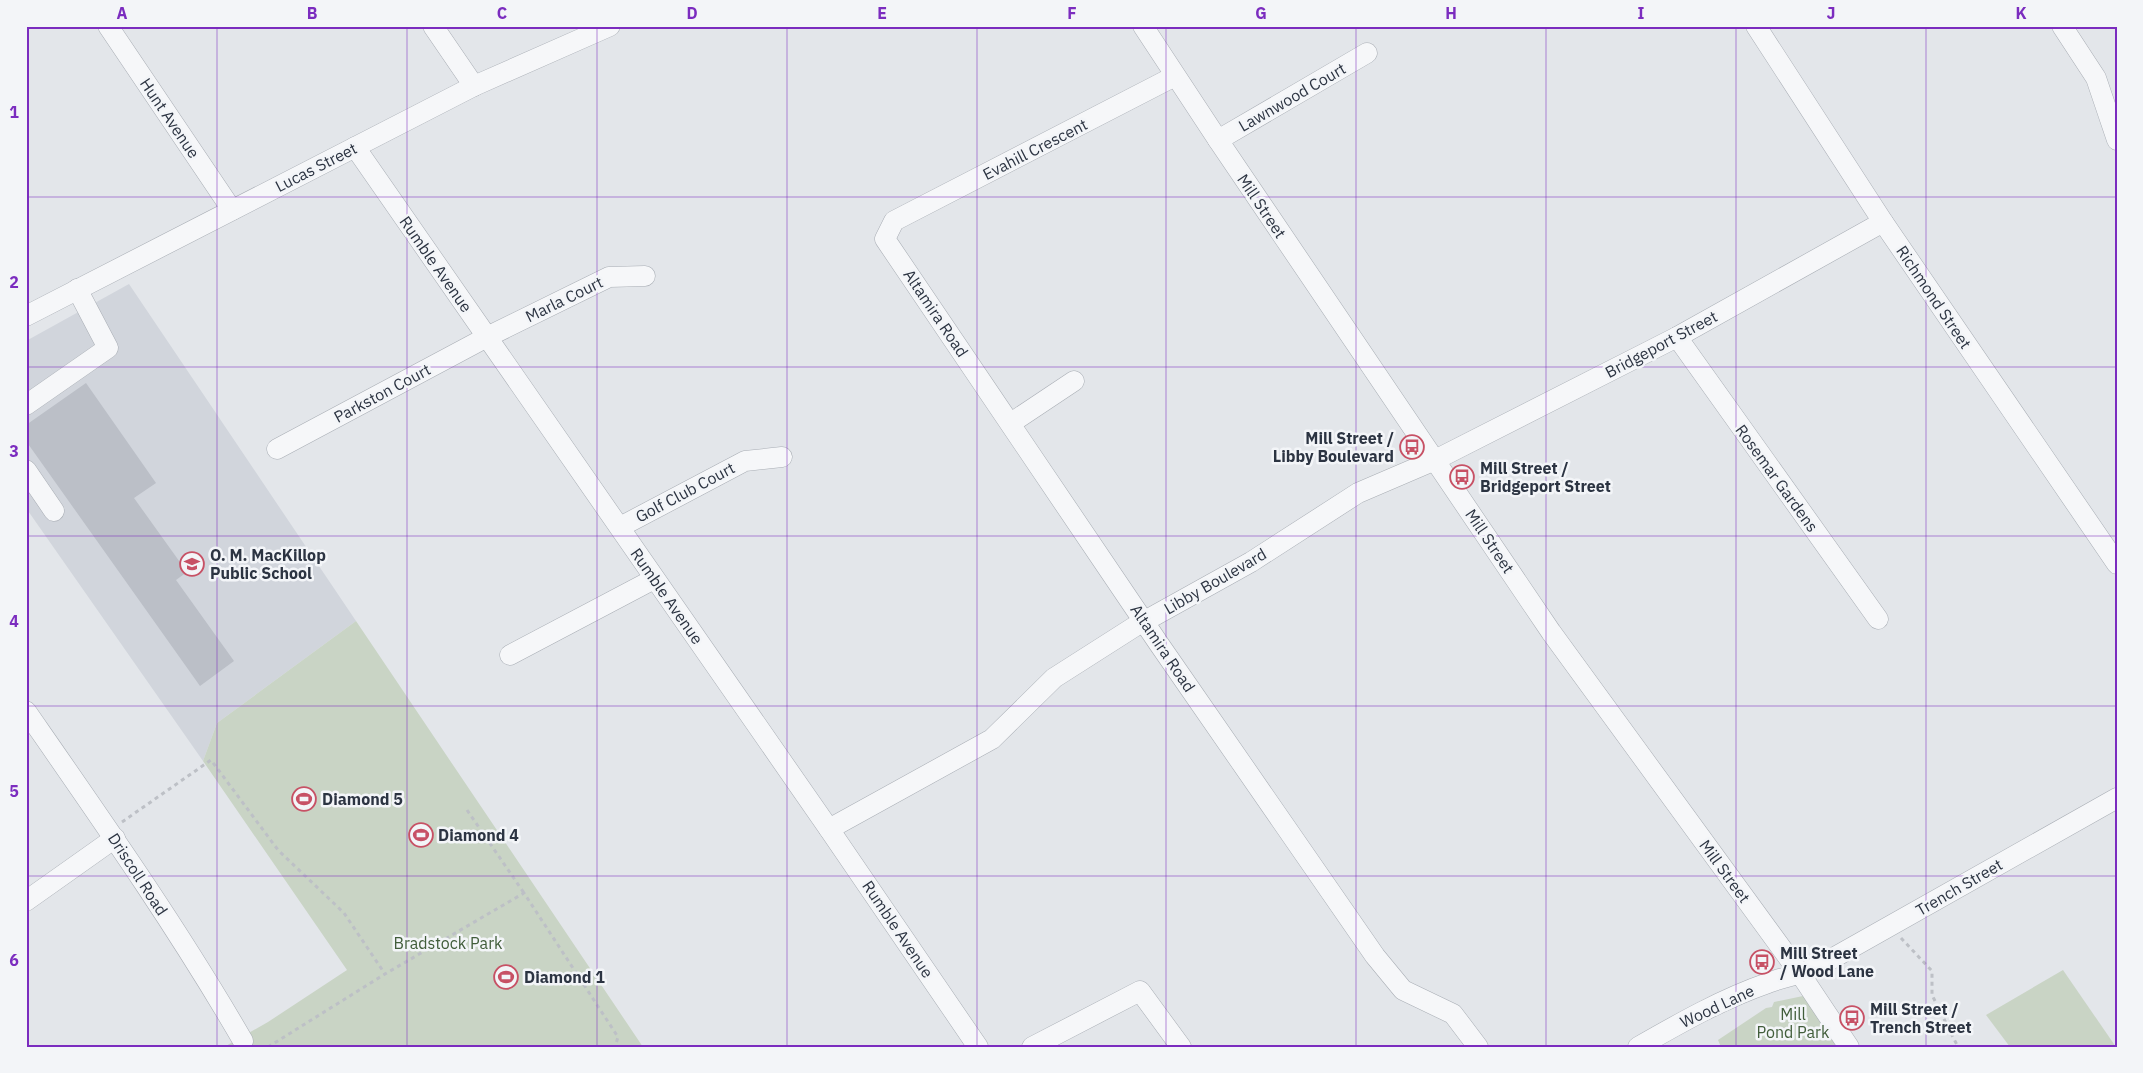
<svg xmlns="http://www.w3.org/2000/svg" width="2143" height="1073" font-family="'IBM Plex Sans',sans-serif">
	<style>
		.built { fill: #d1d5dc }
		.green { fill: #c9d4c5 }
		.building { fill: #bbbfc7 }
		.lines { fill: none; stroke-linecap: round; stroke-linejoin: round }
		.minor-casing { stroke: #a8adb4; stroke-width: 21 }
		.path { stroke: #bdc0c6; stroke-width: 3; stroke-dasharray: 4 4; stroke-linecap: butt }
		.minor { stroke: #f6f7f9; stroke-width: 20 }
		.grid { fill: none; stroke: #7b2cbf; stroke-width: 1; stroke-opacity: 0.55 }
		.labels { text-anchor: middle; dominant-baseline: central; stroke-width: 5; stroke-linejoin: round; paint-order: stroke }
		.street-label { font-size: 16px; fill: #2c3442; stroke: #f3f5f8 }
		.poi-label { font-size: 16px; font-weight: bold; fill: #2c3442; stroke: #f3f5f8; text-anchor: start }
		.park-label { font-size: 16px; fill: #415d3a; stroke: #f3f5f8 }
		.neatline { fill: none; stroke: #7b2cbf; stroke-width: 2 }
		.grid-label { font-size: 16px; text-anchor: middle; font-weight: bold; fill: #7b2cbf }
	</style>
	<rect width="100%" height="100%" fill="#e3e6ea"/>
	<path class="built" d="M129,284L356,621L217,723L203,761L26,508V341Z"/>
	<g class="green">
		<path d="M356,621L643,1047H224L268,1022L347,970L203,761L217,723Z"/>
		<path d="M2063,970L2116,1047H2010L1986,1015Z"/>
		<path d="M1803,996L1838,1047H1721L1718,1040L1766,1008L1772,1007L1774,1002Z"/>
	</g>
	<path class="building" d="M86,383L156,483L134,498L187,572L176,580L234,661L200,686L26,441V425Z"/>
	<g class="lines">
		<g class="minor-casing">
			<g id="minor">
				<path d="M108,26L232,210"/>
				<path d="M433,26L474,86"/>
				<path d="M1143,26L1218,140L1551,632L1801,975L1849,1047"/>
				<path d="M1756,26L1883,222L2117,564"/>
				<path d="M2062,26L2096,78L2117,140"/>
				<path d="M1175,76L894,221L885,239L1159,644L1375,956L1403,990L1453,1014L1478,1047"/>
				<path d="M1218,140L1367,53"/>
				<path d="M355,147L829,829L978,1047"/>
				<path d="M26,316L474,86L610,26"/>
				<path d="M1677,337L1878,619"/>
				<path d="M26,405L108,348L77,289"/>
				<path d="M1011,423L1074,381"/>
				<path d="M277,449L487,337L609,277L645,276"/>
				<path d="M26,470L54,511"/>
				<path d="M620,527L745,461L782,457"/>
				<path d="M510,655L654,579"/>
				<path d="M26,711C101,819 177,927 243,1041"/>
				<path d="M829,829L992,739L1054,678L1134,627L1251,562L1358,493L1435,460L1677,337L1883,222"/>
				<path d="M26,901L115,838"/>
				<path d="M1032,1047L1140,991L1181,1047"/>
				<path d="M1638,1047C1680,1023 1722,999 1768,983C1786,976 1801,975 1819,966L2117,798"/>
			</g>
		</g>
		<g class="path">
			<path d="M467,810L524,893"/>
			<path d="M122,822L211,760L278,850L344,913L385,974"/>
			<path d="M1901,938L1932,971V995L1958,1047"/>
			<path d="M268,1047L385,974L524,893L618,1037L615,1047"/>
		</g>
		<use href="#minor" class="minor"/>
	</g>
	<path class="grid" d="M217,26V1047M407,26V1047M597,26V1047M787,26V1047M977,26V1047M1166,26V1047M1356,26V1047M1546,26V1047M1736,26V1047M1926,26V1047M26,197H2117M26,367H2117M26,536H2117M26,706H2117M26,876H2117"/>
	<defs>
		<g id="bus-ring" transform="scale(1.25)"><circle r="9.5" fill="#f3f5f8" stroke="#c75165" stroke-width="1.5"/><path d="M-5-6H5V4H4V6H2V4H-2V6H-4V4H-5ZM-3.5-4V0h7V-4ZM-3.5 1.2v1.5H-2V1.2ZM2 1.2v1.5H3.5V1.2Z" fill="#c75165"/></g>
		<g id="school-ring" transform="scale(1.25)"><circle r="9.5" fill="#f3f5f8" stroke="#c75165" stroke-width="1.5"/><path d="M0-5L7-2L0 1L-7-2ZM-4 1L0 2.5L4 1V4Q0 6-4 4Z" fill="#c75165"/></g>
		<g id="stadium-ring" transform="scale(1.25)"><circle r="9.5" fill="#f3f5f8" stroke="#c75165" stroke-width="1.5"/><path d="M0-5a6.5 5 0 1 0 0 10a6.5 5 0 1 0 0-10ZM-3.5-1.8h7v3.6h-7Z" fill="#c75165"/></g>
	</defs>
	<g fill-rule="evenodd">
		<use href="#bus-ring" x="1412" y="447"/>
		<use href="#bus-ring" x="1462" y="477"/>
		<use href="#school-ring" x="192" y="564"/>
		<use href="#stadium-ring" x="304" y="799"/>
		<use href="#stadium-ring" x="421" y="835"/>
		<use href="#bus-ring" x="1762" y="962"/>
		<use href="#stadium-ring" x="506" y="977"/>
		<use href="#bus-ring" x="1852" y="1018"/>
	</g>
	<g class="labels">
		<g class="street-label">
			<text transform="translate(1292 97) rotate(-30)">Lawnwood Court</text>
			<text transform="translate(170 118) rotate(56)">Hunt Avenue</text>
			<text transform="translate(1035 149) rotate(-27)">Evahill Crescent</text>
			<text transform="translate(316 167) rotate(-27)">Lucas Street</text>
			<text transform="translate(1262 206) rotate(56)">Mill Street</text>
			<text transform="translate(436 264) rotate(55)">Rumble Avenue</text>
			<text transform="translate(1934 297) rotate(56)">Richmond Street</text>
			<text transform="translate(564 299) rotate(-26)">Marla Court</text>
			<text transform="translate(936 313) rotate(56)">Altamira Road</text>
			<text transform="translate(1661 344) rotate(-28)">Bridgeport Street</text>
			<text transform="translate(382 393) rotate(-28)">Parkston Court</text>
			<text transform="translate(1777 478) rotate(54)">Rosemar Gardens</text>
			<text transform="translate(685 492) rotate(-28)">Golf Club Court</text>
			<text transform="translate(1490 541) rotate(56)">Mill Street</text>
			<text transform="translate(1215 581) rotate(-30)">Libby Boulevard</text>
			<text transform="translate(667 596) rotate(55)">Rumble Avenue</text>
			<text transform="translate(1163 648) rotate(56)">Altamira Road</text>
			<text transform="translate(1725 871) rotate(54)">Mill Street</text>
			<text transform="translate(138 874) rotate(57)">Driscoll Road</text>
			<text transform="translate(1959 887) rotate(-30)">Trench Street</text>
			<text transform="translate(898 929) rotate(56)">Rumble Avenue</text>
			<text transform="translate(1717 1006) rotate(-25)">Wood Lane</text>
		</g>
		<g class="poi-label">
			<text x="1394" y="438" text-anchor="end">Mill Street /<tspan x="1394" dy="18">Libby Boulevard</tspan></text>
			<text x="1480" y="468">Mill Street /<tspan x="1480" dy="18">Bridgeport Street</tspan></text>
			<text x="210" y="555">O. M. MacKillop<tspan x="210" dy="18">Public School</tspan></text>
			<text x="322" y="799">Diamond 5</text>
			<text x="438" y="835">Diamond 4</text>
			<text x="1780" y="953">Mill Street<tspan x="1780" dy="18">/ Wood Lane</tspan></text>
			<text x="524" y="977">Diamond 1</text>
			<text x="1870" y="1009">Mill Street /<tspan x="1870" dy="18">Trench Street</tspan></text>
		</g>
		<g class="park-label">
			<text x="448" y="943">Bradstock Park</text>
			<text x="1793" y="1014">Mill<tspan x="1793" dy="18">Pond Park</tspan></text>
		</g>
	</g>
	<rect width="2143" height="1073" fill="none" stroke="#f3f5f8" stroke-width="55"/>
	<rect x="28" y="28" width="2088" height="1018" class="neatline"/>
	<g class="grid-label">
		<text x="122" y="19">A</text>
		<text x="312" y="19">B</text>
		<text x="502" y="19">C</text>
		<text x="692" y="19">D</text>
		<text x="882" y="19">E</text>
		<text x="1072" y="19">F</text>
		<text x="1261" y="19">G</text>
		<text x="1451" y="19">H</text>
		<text x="1641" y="19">I</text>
		<text x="1831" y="19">J</text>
		<text x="2021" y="19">K</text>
		<text x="14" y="118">1</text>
		<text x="14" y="288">2</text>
		<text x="14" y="457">3</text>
		<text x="14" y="627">4</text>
		<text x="14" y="797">5</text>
		<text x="14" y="966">6</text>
	</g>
</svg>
